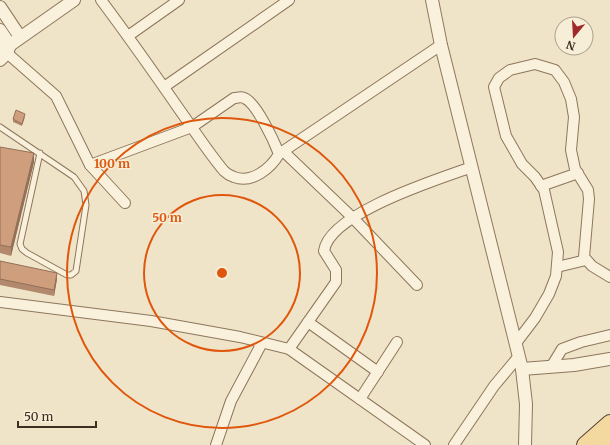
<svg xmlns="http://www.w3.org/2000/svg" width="610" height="445" font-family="Merriweather,serif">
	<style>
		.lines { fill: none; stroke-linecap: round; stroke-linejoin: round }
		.service-casing { stroke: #8d765c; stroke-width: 7 }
		.minor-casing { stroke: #8d765c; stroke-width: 12 }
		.tertiary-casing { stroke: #8d765c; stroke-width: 14 }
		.primary-casing { stroke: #5b4430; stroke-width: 18 }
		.service { stroke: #faf1dc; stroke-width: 5 }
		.minor { stroke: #faf1dc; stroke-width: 10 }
		.tertiary { stroke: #faf1dc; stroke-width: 12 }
		.primary { stroke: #f3d9a0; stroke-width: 16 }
		.wall { fill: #b2896c }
		.shaded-wall { fill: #916f58 }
		.building { fill: #cf9f7d; stroke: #916f58 }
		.ring { fill: none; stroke: #df570d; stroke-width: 2 }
		.centre { fill: #df570d; stroke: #f7eed8; stroke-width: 2 }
		.ring-label { font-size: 12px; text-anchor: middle; font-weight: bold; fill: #df570d; stroke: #f7eed8; stroke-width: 3; stroke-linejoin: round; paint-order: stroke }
	</style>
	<rect width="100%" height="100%" fill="#f0e4c8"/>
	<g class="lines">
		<g class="service-casing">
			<path id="service" d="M0,127L74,177L84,191L86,205L76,271L71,275H67L27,253L22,249L20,244L40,153"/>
		</g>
		<g class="minor-casing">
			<g id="minor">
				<path d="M128,36L179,0"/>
				<path d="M7,53L56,96L90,165L125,203"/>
				<path d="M164,87L289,0"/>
				<path d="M283,151L353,218L417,285"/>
				<path d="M279,154L441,45"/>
				<path d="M90,165L192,127L234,98C238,98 240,96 244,98C256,102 274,141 279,154C271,168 252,184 234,177C231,176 226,173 224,171C208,152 194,130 179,109C154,73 128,36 101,0"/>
				<path d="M541,186L578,173"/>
				<path d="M557,267L586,260"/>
				<path d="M0,302L151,321L240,337L289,349L425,445"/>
				<path d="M308,322L378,372"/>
				<path d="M516,343L535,318L549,294L556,276L558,252L544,190L535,177L522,164L506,136L494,87L499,78L510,70L535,64L555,70L564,82L571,99L574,117L571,150L575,169L588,190L589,199L584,257L592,266L610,277"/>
				<path d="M289,349L336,282V270L324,251C329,213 439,179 472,167"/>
				<path d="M551,367L562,349L581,342L610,335"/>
				<path d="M360,399L397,342"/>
				<path d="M216,445L231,401L262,343"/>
				<path d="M454,445L494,386L519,356"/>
			</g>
		</g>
		<g class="tertiary-casing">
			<g id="tertiary">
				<path d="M432,0L441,45L522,369L526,404L525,445"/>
				<path d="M0,7L20,37"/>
				<path d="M0,30L10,45L7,53L0,60"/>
				<path d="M0,47L10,45L74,0"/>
				<path d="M522,369L574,365L610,359"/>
			</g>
		</g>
		<g class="primary-casing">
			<g id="primary">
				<path d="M585,445L610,423"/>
				<path d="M605,445L610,441"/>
			</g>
		</g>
		<use href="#service" class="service"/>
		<use href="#minor" class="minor"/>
		<use href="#tertiary" class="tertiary"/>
		<use href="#primary" class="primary"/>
	</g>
	<g class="wall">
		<path d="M25,117L22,126L13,122V119Z"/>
		<path d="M0,147L34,162L11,256L0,253Z"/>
		<path d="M0,261L57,279L54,296L0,285Z"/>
	</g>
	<g class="shaded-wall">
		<path d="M34,153V162L11,256V247Z"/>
		<path d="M57,273V279L54,296V290Z"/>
	</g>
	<g class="building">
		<path d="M16,110L25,114L22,124L13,119Z"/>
		<path d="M0,147L34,153L11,247L0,245Z"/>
		<path d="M0,261L57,273L54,290L0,279Z"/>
	</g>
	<g class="ring">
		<circle cx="222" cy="273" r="78"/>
		<circle cx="222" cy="273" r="155"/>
	</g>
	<circle cx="222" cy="273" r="6" class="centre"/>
	<g class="ring-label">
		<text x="112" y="168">100 m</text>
		<text x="167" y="222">50 m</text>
	</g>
	<g transform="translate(574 36) rotate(198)"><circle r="19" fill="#f7eed8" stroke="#ada18e"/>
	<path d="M0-3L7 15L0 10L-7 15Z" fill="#9e2a2b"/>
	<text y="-6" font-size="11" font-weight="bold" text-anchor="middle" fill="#3d2e20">N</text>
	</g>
	<path d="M18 421v6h78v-6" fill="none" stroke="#3d2e20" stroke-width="2"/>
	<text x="24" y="421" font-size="12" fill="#3d2e20" stroke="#f7eed8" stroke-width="3" paint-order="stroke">50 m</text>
</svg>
